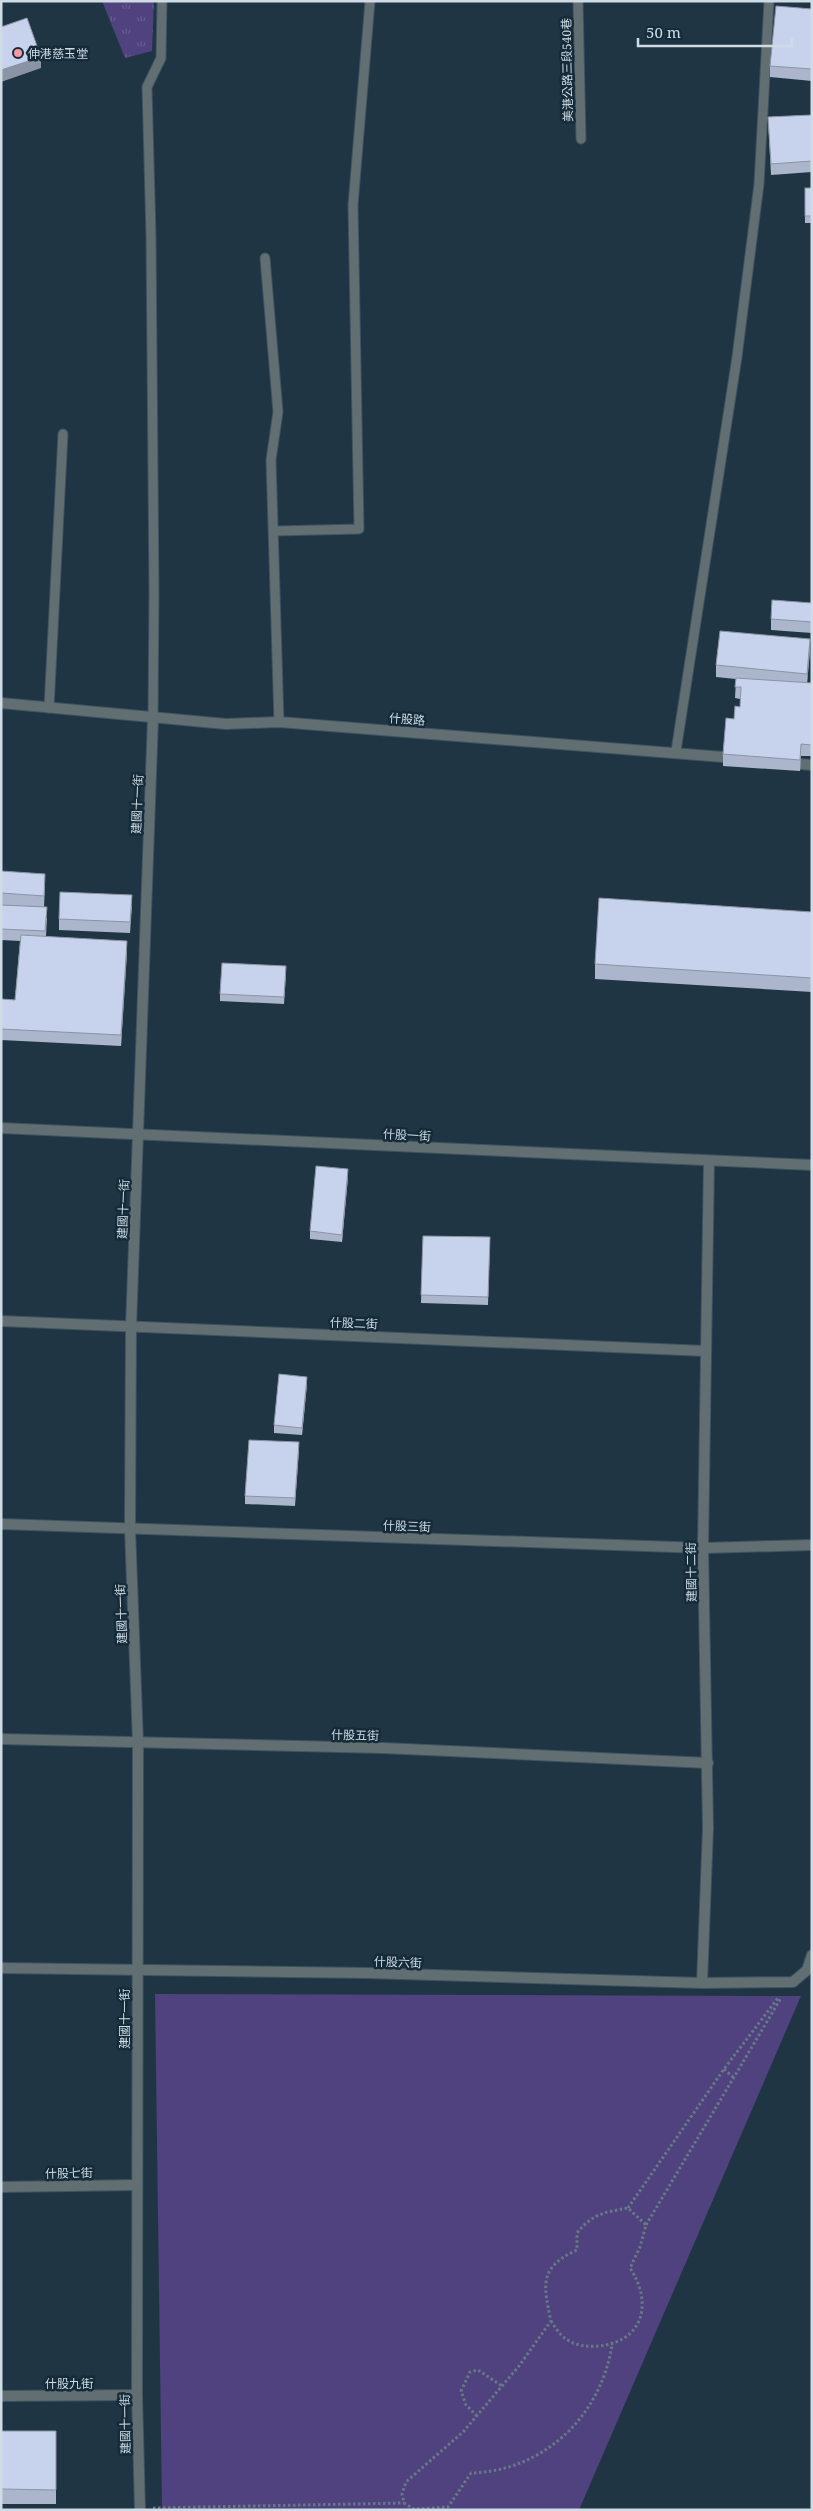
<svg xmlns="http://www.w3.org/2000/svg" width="813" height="2511" font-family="'Noto Serif','Noto Sans TC',serif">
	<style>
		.grass { fill: url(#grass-tufts) }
		.park { fill: #4f427e }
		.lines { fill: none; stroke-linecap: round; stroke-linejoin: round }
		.service-casing { stroke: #3f5360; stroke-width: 11 }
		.minor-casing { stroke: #3f5360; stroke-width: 12 }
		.tertiary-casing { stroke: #3f5360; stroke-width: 12 }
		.path { stroke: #667985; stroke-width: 3; stroke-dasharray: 2.5 2.5; stroke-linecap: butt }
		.service { stroke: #626f72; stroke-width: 9 }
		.minor { stroke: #626f72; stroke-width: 10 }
		.tertiary { stroke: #626f72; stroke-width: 10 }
		.wall { fill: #abb5cb }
		.shaded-wall { fill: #8b94a5 }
		.building { fill: #c7d3ec; stroke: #8b94a5 }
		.poi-dot { fill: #f49aa4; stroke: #152b39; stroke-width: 2 }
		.labels { text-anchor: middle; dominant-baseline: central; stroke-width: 5; stroke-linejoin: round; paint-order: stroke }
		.poi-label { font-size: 12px; fill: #cfdce5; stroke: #152b39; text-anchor: start }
		.street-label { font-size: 12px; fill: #cfdce5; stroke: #152b39 }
	</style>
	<defs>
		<pattern id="grass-tufts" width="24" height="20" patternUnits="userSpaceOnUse" patternTransform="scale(1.25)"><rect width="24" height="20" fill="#4f427e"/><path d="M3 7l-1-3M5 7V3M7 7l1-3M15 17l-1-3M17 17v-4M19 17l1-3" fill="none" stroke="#675d90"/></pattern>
	</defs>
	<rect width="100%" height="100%" fill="#1f3543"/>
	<path class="grass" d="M102,1H154L152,51L125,58Z"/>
	<path class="park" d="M155,1994L801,1996L579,2510H162Z"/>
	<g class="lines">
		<g class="service-casing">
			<g id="service">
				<path d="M578,1L581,139"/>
				<path d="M265,258L278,412L271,460L279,722"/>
				<path d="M275,531L359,529L353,205L370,1"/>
				<path d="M49,708L63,434"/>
				<path d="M153,718L154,593L151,236L147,87L161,58L162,1"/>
				<path d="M676,751L737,357L759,184L769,1"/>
			</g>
		</g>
		<g class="minor-casing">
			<g id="minor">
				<path d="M1,1128L812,1165"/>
				<path d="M1,1321L706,1351"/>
				<path d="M1,1524L703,1548L812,1545"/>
				<path d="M1,1739L383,1748L708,1763"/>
				<path d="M1,1968L367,1973L702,1983L793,1982L807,1970L812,1955"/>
				<path d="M702,1983L708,1828L703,1548L709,1161"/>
				<path d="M1,2187L137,2185"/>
				<path d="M1,2396L137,2395"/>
				<path d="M140,2510L137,2395L138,1743L130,1529L131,1327L153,718"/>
			</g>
		</g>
		<g class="tertiary-casing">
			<g id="tertiary">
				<path d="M1,703L226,724L279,722L736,758"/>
				<path d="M788,763L812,765"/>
			</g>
		</g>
		<g class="path">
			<path d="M724,2069L734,2078"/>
			<path d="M628,2208L724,2069L778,1998"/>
			<path d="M646,2225L781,1998"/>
			<path d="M551,2321C555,2327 560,2335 566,2339C576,2346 587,2347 599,2346C644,2341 653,2303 630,2268L640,2247L646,2225L628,2208C605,2212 592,2214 577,2233V2250C539,2267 543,2285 551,2321L519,2366L463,2432L406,2482L402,2494L404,2503L414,2509L448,2507L471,2473C544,2471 601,2416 612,2345"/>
			<path d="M477,2416L466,2405L461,2391L470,2372L478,2370L502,2386"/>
			<path d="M153,2508L404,2503"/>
		</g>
		<use href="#service" class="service"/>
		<use href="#minor" class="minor"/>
		<use href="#tertiary" class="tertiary"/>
	</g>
	<g class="wall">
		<path d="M812,9V81L770,77V66Z"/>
		<path d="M812,115V172L771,175L768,117Z"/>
		<rect x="805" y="188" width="7" height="35"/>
		<path d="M812,603V633L771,630V619Z"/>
		<path d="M810,650L807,683H812V756H801L800,771L723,766V754L734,719L740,707V699L735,698L736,679L716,677V665Z"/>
		<path d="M1,871L45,885L44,907L1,905Z"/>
		<path d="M1,905L47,918L46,936L127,952L121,1046L1,1040V999L15,1000L20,941L1,940Z"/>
		<path d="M132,906L130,933L59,930V919Z"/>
		<path d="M812,912V992L595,979V964Z"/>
		<path d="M286,974L284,1004L220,1001V994Z"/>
		<path d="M348,1177L342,1242L310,1239V1231Z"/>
		<path d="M423,1236L490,1237L488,1305L421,1303Z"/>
		<path d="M307,1384L302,1435L274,1433V1425Z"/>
		<path d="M299,1450L295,1506L245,1504V1496Z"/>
		<rect x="1" y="2431" width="55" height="73"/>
	</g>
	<g class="shaded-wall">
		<path d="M41,57V68L1,82V70Z"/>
		<path d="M810,639V650L807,685V674Z"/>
		<path d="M801,744V756L800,771V760Z"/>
		<path d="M127,941V952L121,1046V1035Z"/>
		<path d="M348,1169V1177L342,1242V1235Z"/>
		<path d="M307,1377V1384L302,1435V1428Z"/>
	</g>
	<g class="building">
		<path d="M776,6L812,9V69L770,66Z"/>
		<path d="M27,18L41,57L1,70V27Z"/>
		<path d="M812,115V161L771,164L768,117Z"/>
		<rect x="805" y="188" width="7" height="28"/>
		<path d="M772,600L812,603V622L771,619Z"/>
		<path d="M720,631L810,639L807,674L716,665Z"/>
		<path d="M736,678L812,683V745L801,744L800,760L723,754L726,718L734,719L735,706L740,707L741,687H735Z"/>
		<path d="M1,871L45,874L44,896L1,893Z"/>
		<path d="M60,892L132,895L130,922L59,919Z"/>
		<path d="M599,898L812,912V978L595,964Z"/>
		<path d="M1,905L47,907L45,931L1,929Z"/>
		<path d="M21,935L127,941L121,1035L1,1029V999L15,1000Z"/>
		<path d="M222,963L286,966L284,997L220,994Z"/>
		<path d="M316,1166L348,1169L342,1235L310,1231Z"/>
		<path d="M423,1236L490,1237L488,1297L421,1295Z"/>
		<path d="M279,1374L307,1377L302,1428L274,1425Z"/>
		<path d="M249,1440L299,1442L295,1498L245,1496Z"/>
		<path d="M1,2431H56V2490L1,2489Z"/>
	</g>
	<circle class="poi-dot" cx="18" cy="53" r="5"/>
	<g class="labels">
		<g class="poi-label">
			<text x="28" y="53">伸港慈玉堂</text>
		</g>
		<g class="street-label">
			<text transform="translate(567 70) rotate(-91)">美港公路三段540巷</text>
			<text transform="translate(407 719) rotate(4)">什股路</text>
			<text transform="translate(137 804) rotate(-88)">建國十一街</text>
			<text transform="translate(407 1135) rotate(3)">什股一街</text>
			<text transform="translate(123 1209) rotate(-88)">建國十一街</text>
			<text transform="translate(354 1323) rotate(2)">什股二街</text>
			<text transform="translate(407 1526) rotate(2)">什股三街</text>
			<text transform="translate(691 1572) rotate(-91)">建國十二街</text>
			<text transform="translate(121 1614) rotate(-92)">建國十一街</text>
			<text transform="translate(355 1735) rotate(1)">什股五街</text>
			<text transform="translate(398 1962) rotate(2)">什股六街</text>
			<text transform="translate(124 2019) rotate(-90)">建國十一街</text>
			<text transform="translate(69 2173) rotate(-1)">什股七街</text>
			<text x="69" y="2383">什股九街</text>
			<text transform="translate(125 2424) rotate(-91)">建國十一街</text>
		</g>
	</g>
	<rect width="813" height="2511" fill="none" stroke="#cfdce5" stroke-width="5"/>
	<path d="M638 38v8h154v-8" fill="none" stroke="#cfdce5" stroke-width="2.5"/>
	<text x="646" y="38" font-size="15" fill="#cfdce5" stroke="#152b39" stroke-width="4" paint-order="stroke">50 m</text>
</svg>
